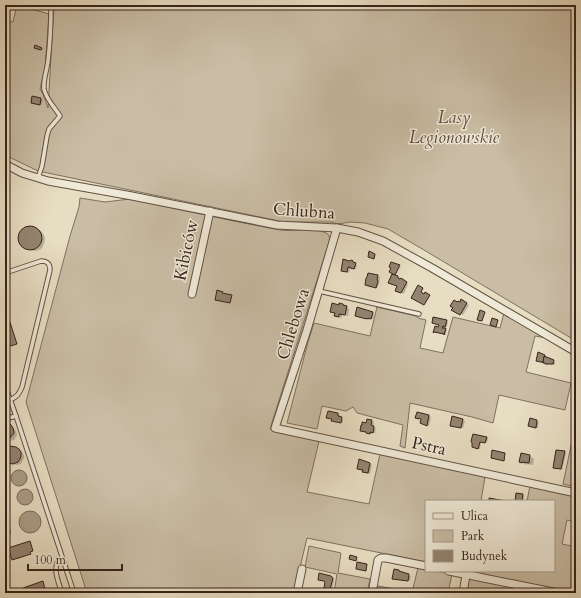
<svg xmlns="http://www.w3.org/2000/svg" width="581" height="598" font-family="Cardo,serif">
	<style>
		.green { fill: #c9bda5; stroke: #807060 }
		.water { fill: #ab9e89; stroke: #7d6d5d }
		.shadow { fill: #0003 }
		.building { fill: #938471; stroke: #37231a }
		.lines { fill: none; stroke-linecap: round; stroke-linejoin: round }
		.service-casing { stroke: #635244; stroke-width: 5.5 }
		.minor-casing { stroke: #635244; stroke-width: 9 }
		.service { stroke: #efe9d7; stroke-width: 3.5 }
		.minor { stroke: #efe9d7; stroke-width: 7 }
		.labels { text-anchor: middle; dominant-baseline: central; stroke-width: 3; stroke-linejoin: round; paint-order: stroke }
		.park-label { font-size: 17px; font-style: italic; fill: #5c4a3d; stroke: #efe9d7 }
		.street-label { font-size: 17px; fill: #37231a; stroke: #efe9d7 }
	</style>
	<rect width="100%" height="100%" fill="#e7ddc2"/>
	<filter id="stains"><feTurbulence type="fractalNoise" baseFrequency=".005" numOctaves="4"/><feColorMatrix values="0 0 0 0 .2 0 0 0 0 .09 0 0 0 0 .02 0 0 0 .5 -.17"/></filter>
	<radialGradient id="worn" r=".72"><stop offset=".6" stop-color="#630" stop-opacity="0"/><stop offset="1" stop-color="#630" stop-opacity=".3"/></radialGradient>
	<g class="green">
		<path d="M17,5L49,14L45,69L40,89L43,94L48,108L54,5H576V341L424,250L388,229L365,223L350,222L338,224L331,222H284L38,171L5,155V20L13,22Z"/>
		<path d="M80,198L105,202L130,199C180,209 230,221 280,230C295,232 315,226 328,234L330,239L270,429L319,441L307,492L369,504L380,454L485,477L481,501H426V562L307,538L294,593H87L26,402L70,236L79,207Z"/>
		<path d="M377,307L416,316L418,318L426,320L420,348L443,353L453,317L500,328L504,313L546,338L535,336L526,372L571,383L565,410L499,395L493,423L472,417L410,403L405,448L400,446L403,425L357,413L353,407L346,411L322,406L317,429L287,423L308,342L314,323L370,336Z"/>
		<path d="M572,441L576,442V487L563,484Z"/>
		<path d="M530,486L576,496V522L567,520L562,544L576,547V593L468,571H554V501H527Z"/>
		<path d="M309,546L341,553L338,573L370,579L367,593H334L337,574L305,567Z"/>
		<path d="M418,568L426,569V571H434L452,574L448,593H377L378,586L412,592Z"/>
		<path d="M469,578L519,588L518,593H466Z"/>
	</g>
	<g class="water">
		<circle cx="19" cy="478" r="8"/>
		<circle cx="25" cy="497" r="8"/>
		<circle cx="30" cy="522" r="11"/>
		<path d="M5,523C12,528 12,536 5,541Z"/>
	</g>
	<g class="shadow">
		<path d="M41,99L43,100L41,105L34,103Z"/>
		<path d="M30,227L34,228L41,231L44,235L45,240L43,246L41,249L36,251H33L24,247L21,243L20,239L21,232L23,230Z"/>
		<path d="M344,260L357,265L356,269L351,268H350L349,273L342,271Z"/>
		<path d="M392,263L400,266L395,276L396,283L399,278H400L399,280H401L408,284L404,294L398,291V286L390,282L394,273Z"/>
		<path d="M368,274L380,277L379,284L377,288L366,285Z"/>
		<path d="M462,301L469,305L463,315L453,310Z"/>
		<path d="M340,304L343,305L349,309L348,316L342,315V318L338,317L335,315V314L331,311L340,306Z"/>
		<path d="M372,312L374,314L373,319H370L369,320L356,316Z"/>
		<path d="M8,317L17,344L8,347L5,338V318Z"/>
		<path d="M446,321L448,322L447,327L444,326V329L447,330L446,335L436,332L440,325L433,323Z"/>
		<path d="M544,356L549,359L555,362V365L548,364L543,362L542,363L537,361Z"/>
		<path d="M5,403L7,407L8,410L5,414Z"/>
		<path d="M338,414L340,415L339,417L343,419V423L334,421Z"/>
		<path d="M429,416L431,417L429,426L423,424Z"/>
		<path d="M453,417L465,421L463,428L453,426Z"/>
		<path d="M368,420L374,422L373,427L376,428L375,433L372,432L371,434L367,433Z"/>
		<path d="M531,420L539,422L538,428L531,427Z"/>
		<path d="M5,424H8L12,426L16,431L17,435L14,440L10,441H5Z"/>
		<path d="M486,437L488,438L487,443L481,442L480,449L473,447Z"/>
		<path d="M16,448L22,452L24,455V458L21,464L17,465L13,464L5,458V452Z"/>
		<path d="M564,452L566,453L562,470L556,468Z"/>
		<path d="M521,454L530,456L534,459L533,465L527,464L526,465L520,462Z"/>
		<path d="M370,463L372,465L370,474L365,473L363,472L364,471L358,469Z"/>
		<path d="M523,495L524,496L523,501H516Z"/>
		<path d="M399,571L411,576L410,581L395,579Z"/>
		<path d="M333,578L334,580L332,590L325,588Z"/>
	</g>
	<g class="building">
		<path d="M35,45L42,48L41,50L34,48Z"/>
		<path d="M32,96L41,98L40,105L31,103Z"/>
		<circle cx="30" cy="238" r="12"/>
		<path d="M369,251L375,254L374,259L368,257Z"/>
		<path d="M343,259L349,261L352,260L353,261V262L356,263L354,269L350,268V267H348L347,272L341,271Z"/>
		<path d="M391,262L400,265L395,275L389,272L391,268L389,267Z"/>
		<path d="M368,273L378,275L377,279L378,281L376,288L365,285L366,278L367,277Z"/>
		<path d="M392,274L398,276V278L400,279L401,278L407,282L401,293L395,291L397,286L388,283Z"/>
		<path d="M418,285L423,288L421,292L424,294L425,292L430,295L424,305L411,298Z"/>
		<path d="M217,290L223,292L222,293L232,295L230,303L215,300Z"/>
		<path d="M461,299L467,303L460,315L451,310L453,308L450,306L454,300L457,302L458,301L460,302Z"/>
		<path d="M332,303L339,305V303L343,304V305L347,306L345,315L339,314V317L334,316L335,313L330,312Z"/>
		<path d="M357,307L373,312L371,319L368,318L367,319L355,316Z"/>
		<path d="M480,310L485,312L482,321L477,320Z"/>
		<path d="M8,316L17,344L7,347L5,341V317Z"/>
		<path d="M433,317L447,320L445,327L443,326L442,328H446L444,335V334L434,332L433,333L435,326L438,327L439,325L432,323Z"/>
		<path d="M492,318L498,320L496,327L490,325Z"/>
		<path d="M538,352L545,355L543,363V362H541L536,361Z"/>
		<path d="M544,356L554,360L553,364H545V363H543Z"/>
		<path d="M574,370L576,371V381L572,380Z"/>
		<path d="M328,411L338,413V416L342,417L341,423L331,421L332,419L326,418Z"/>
		<path d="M417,412L429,415L427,426L420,423L421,419L419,418V419L415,418Z"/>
		<path d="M452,416L463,419L461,428L450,426Z"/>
		<path d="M530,418L537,420L536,428L528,426Z"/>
		<path d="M367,419L372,420L371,425L374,426L373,433L370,432V434L366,433V432L360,431L361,425H362V422L366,423Z"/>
		<path d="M5,423H9L11,425L13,428L14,433L10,438L6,440H5Z"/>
		<path d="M473,434L487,437L485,443L480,442L478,449L472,447V443L471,441Z"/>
		<path d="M10,446L16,447L19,449L21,452V456L20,459L18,462L13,464L8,463L5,461V450L6,448Z"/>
		<path d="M492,450L505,453L504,461L491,458Z"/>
		<path d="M556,450L565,451L561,469L553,468Z"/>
		<path d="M521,453L530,455L529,463L522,462V463L519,462Z"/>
		<path d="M359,459L370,463L368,473L362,472L363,470L357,469Z"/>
		<path d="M516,493L523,494L522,501H515Z"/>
		<path d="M489,498L506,501H489Z"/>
		<path d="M30,541L33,551L30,552L31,554L12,560L8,548Z"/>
		<path d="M350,555L357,557L356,561L349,559Z"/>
		<path d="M357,562L367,564L366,571L356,569Z"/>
		<path d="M394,569L399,570V571L409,574L408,581L392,579Z"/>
		<path d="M319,573L331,576L333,578L330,589L324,588L325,582L324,581L318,580Z"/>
		<path d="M43,581L46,593H25L23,588Z"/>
	</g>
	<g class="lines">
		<g class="service-casing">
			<g id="service">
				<path d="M38,178L42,166L47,136L49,129L60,116C55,108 46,99 44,89C43,80 47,70 48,61C50,43 51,24 51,5"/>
				<path d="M5,273L41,261C47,261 50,263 50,270L22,387C19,394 17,397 10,400"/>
				<path d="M319,291L419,314"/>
				<path d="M5,385L16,416L74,593"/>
				<path d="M5,419L16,416"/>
				<path d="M62,593C59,583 50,565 62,558"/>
			</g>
		</g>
		<g class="minor-casing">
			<g id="minor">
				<path d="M5,164L22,173L48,181L132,196L277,225L337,228L358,232L383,241L432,268L576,352"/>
				<path d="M337,228L307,330L275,428L576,493"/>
				<path d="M192,294L210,211"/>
				<path d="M449,571L558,593"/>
				<path d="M297,593L302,569"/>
				<path d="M372,593L378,560L381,558H386L426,566"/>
				<path d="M463,593L466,575"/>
			</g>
		</g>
		<use href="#service" class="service"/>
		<use href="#minor" class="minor"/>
	</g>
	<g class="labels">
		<g class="park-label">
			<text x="454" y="117">Lasy<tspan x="454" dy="20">Legionowskie</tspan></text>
		</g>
		<g class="street-label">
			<text transform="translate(304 211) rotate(4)">Chlubna</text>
			<text transform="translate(186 250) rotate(-78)">Kibiców</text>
			<text transform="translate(293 324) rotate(-73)">Chlebowa</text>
			<text transform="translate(429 446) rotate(12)">Pstra</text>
		</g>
	</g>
	<rect width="581" height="598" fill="none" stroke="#e7ddc2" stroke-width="20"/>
	<rect x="6" y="6" width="569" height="586" fill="none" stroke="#37231a" stroke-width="2"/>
	<rect x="10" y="10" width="561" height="578" fill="none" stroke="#37231a"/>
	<rect x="425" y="500" width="130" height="72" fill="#efe9d7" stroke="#a59a8b"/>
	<rect x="433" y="513" width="20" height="6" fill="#efe9d7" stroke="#a59a8b"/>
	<text x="461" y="520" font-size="12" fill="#37231a">Ulica</text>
	<rect x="433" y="530" width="20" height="12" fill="#c9bda5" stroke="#a59a8b"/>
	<text x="461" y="540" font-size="12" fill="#37231a">Park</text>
	<rect x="433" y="550" width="20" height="12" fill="#938471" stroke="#a59a8b"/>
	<text x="461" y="560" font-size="12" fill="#37231a">Budynek</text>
	<path d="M28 564v6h94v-6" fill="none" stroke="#37231a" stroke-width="2"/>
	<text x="34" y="564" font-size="12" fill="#37231a" stroke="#efe9d7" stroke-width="3" paint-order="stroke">100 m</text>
	<rect width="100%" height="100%" filter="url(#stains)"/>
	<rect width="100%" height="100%" fill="url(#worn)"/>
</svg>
